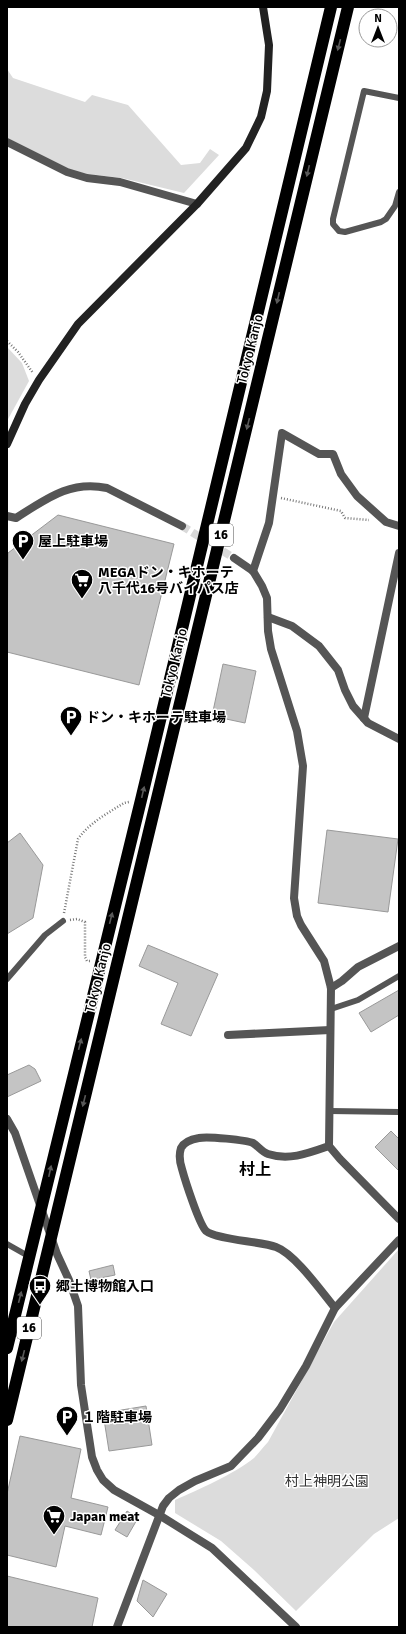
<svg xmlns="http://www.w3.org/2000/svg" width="406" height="1634" font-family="Signika,'Noto Sans JP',sans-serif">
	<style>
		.green { fill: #dcdcdc }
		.building { fill: #c4c4c4; stroke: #999 }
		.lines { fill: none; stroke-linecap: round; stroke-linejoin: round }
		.street-tunnel { stroke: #d9d9d9; stroke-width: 8; stroke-dasharray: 8 4; stroke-linecap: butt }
		.path { stroke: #777; stroke-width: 2.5; stroke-dasharray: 1 2; stroke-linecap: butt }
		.lane { stroke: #555; stroke-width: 6 }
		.street { stroke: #555; stroke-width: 8 }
		.secondary { stroke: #222; stroke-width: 8 }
		.highway { stroke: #000; stroke-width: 12 }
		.oneway { fill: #595959 }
		.labels { text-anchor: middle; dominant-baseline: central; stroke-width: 3; stroke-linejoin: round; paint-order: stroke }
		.shield { fill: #fff; stroke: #4c4c4c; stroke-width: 1 }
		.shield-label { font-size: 13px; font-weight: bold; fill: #000 }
		.street-label { font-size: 14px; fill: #000; stroke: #fff }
		.poi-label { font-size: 14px; font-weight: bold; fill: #000; stroke: #fff; text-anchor: start }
		.park-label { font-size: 14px; fill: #333; stroke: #fff }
		.quarter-label { font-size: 16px; font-weight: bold; fill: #000; stroke: #fff }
	</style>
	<rect width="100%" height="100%" fill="#fff"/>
	<g class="green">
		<path d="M7,69L13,78L85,102L92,95L128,105L181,165L200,163L210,149L219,155L184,193L122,178L87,174L66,169L7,138Z"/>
		<path d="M7,347L22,363L29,381L7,421Z"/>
		<path d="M399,1249V1518L374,1534L296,1611L254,1570L221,1541L175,1513V1500C198,1490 234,1474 254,1458C259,1453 263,1447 268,1442L334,1322Z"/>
	</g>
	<g class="building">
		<path d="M58,515L174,544L139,685L7,652L8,553Z"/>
		<path d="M223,664L256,671L245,723L212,716Z"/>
		<path d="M327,830L398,839L388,912L318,903Z"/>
		<path d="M20,833L43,865L33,918L7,934V843Z"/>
		<path d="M148,945L218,974L191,1036L161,1024L178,983L139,966Z"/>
		<path d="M399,990V1015L371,1032L359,1013Z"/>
		<path d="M29,1065L35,1069L41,1081L7,1097V1075Z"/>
		<path d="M391,1131L399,1139V1171L375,1147Z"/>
		<path d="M113,1265L115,1275L91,1280L89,1271Z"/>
		<path d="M146,1406L152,1445L109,1451L103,1413Z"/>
		<path d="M20,1436L81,1449L71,1498L108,1507L101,1535L65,1526L56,1567L7,1555V1494Z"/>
		<path d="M127,1511L138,1518L127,1537L115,1530Z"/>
		<path d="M7,1576L98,1598L92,1627H7Z"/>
		<path d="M143,1580L167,1594L153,1617L137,1601Z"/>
	</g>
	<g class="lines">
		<path class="street-tunnel" d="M182,526L234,558"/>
		<g class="path">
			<path d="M7,341L18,352L33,373"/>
			<path d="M281,498L341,511L345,518L369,520"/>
			<path d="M64,913L78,839C89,823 108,813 124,803L129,802"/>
			<path d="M70,920L77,919L85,922V957L87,961H90"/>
		</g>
		<g class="lane">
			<path d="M399,98L364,91L333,219V224L339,231L345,232L381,222L386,219L395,206L399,192"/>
			<path d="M7,979L45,935L63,921"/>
			<path d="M331,1009L358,1000L399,976"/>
			<path d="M330,1111L399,1112"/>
			<path d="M7,1244L30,1257"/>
		</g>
		<g class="street">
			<path d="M7,142L67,172L87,178L120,182L197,204"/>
			<path d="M7,516L16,518C46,499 70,480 107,488L182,526"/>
			<path d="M234,558L253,571L262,586L267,598L268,631L271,649L297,731L303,766L294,898L297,916L301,925L324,961L331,988L329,1146L340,1159L399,1219"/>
			<path d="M253,571L269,523L282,433L319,454H333L341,474L357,496L386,522L399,526"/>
			<path d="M268,617L292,626L319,646L338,670L345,690L353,706L368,723L399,739"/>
			<path d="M364,718L399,553"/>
			<path d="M331,988L342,981L358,967L399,946"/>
			<path d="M228,1035L330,1030"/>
			<path d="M7,1119L15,1133L57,1254L69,1280L78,1306L81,1385L92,1457L97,1470L103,1480L114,1490L159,1515L212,1548L296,1627"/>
			<path d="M329,1146C309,1153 289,1161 268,1154C262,1152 258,1146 253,1143C246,1140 207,1136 199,1138C193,1139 184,1142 181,1148C179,1154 180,1163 182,1169C185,1180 199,1224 206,1231C217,1240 260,1241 276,1247C295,1254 321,1291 335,1308"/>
			<path d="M117,1627L163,1506L169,1498L179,1490L195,1481L231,1466L258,1438L280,1409L306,1366L335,1308L399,1240"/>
		</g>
		<path class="secondary" d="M7,444L25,404L39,380L78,324L197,204L246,148L261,117L267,91L269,45L263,7"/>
		<g class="highway">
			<path d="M7,1348L141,800L331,7"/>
			<path d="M7,1420L348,7"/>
		</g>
	</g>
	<defs><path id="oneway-solid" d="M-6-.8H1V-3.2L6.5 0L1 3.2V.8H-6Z"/></defs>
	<g class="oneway">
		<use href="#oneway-solid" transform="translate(339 45) rotate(104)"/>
		<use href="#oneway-solid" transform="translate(308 171) rotate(103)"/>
		<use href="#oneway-solid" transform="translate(278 298) rotate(103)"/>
		<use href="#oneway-solid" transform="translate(248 424) rotate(104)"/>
		<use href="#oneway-solid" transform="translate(143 792) rotate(-77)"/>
		<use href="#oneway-solid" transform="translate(111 918) rotate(-76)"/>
		<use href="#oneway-solid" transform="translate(80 1044) rotate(-76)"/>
		<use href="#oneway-solid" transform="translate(84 1101) rotate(104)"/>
		<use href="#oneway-solid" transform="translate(50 1171) rotate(-78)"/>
		<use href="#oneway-solid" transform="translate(20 1297) rotate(-76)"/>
		<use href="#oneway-solid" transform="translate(23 1356) rotate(104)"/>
	</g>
	<defs>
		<g id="parking-pin" transform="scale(1.15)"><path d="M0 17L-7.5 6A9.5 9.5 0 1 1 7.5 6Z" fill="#000" stroke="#fff"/><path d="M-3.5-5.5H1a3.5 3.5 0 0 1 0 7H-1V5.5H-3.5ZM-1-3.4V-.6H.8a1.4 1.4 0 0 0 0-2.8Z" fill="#fff"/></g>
		<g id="supermarket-pin" transform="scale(1.15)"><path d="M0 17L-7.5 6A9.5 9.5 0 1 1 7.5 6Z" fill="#000" stroke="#fff"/><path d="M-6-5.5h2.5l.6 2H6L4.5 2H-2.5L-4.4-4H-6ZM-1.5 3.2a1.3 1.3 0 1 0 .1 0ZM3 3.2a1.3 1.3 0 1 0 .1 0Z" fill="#fff"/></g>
		<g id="bus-pin" transform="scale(1.15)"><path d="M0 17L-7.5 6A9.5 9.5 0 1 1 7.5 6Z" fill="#000" stroke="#fff"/><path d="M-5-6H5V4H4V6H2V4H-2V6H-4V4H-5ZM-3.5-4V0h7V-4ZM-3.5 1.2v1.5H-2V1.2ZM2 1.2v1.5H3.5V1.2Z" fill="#fff"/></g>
	</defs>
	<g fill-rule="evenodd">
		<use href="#parking-pin" x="23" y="541"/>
		<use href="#supermarket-pin" x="82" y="580"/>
		<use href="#parking-pin" x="71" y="717"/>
		<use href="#bus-pin" x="40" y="1286"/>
		<use href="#parking-pin" x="67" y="1417"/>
		<use href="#supermarket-pin" x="54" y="1516"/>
	</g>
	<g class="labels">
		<g class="shield">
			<rect x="209" y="524" width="24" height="22" rx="3"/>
			<rect x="17" y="1317" width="24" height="22" rx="3"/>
		</g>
		<g class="shield-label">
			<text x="221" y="535">16</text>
			<text x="29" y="1328">16</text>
		</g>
		<g class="street-label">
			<text transform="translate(250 349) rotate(-76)">Tokyo Kanjo</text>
			<text transform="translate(174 663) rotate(-76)">Tokyo Kanjo</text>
			<text transform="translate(98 978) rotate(-76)">Tokyo Kanjo</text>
		</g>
		<g class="poi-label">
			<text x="38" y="541">屋上駐車場</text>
			<text x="98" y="572">MEGAドン・キホーテ<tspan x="98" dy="16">八千代16号バイパス店</tspan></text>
			<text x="86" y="717">ドン・キホーテ駐車場</text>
			<text x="56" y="1286">郷土博物館入口</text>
			<text x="82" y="1417">１階駐車場</text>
			<text x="70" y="1516">Japan meat</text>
		</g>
		<g class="park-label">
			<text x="327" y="1481">村上神明公園</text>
		</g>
		<g class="quarter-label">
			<text x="255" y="1170">村上</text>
		</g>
	</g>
	<rect width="406" height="1634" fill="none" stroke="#000000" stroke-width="16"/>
	<g transform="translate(378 28)"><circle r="19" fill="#ffffff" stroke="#999999"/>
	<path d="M0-3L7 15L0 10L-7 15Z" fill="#000000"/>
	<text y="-6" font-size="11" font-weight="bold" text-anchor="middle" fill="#000000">N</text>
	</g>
</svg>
